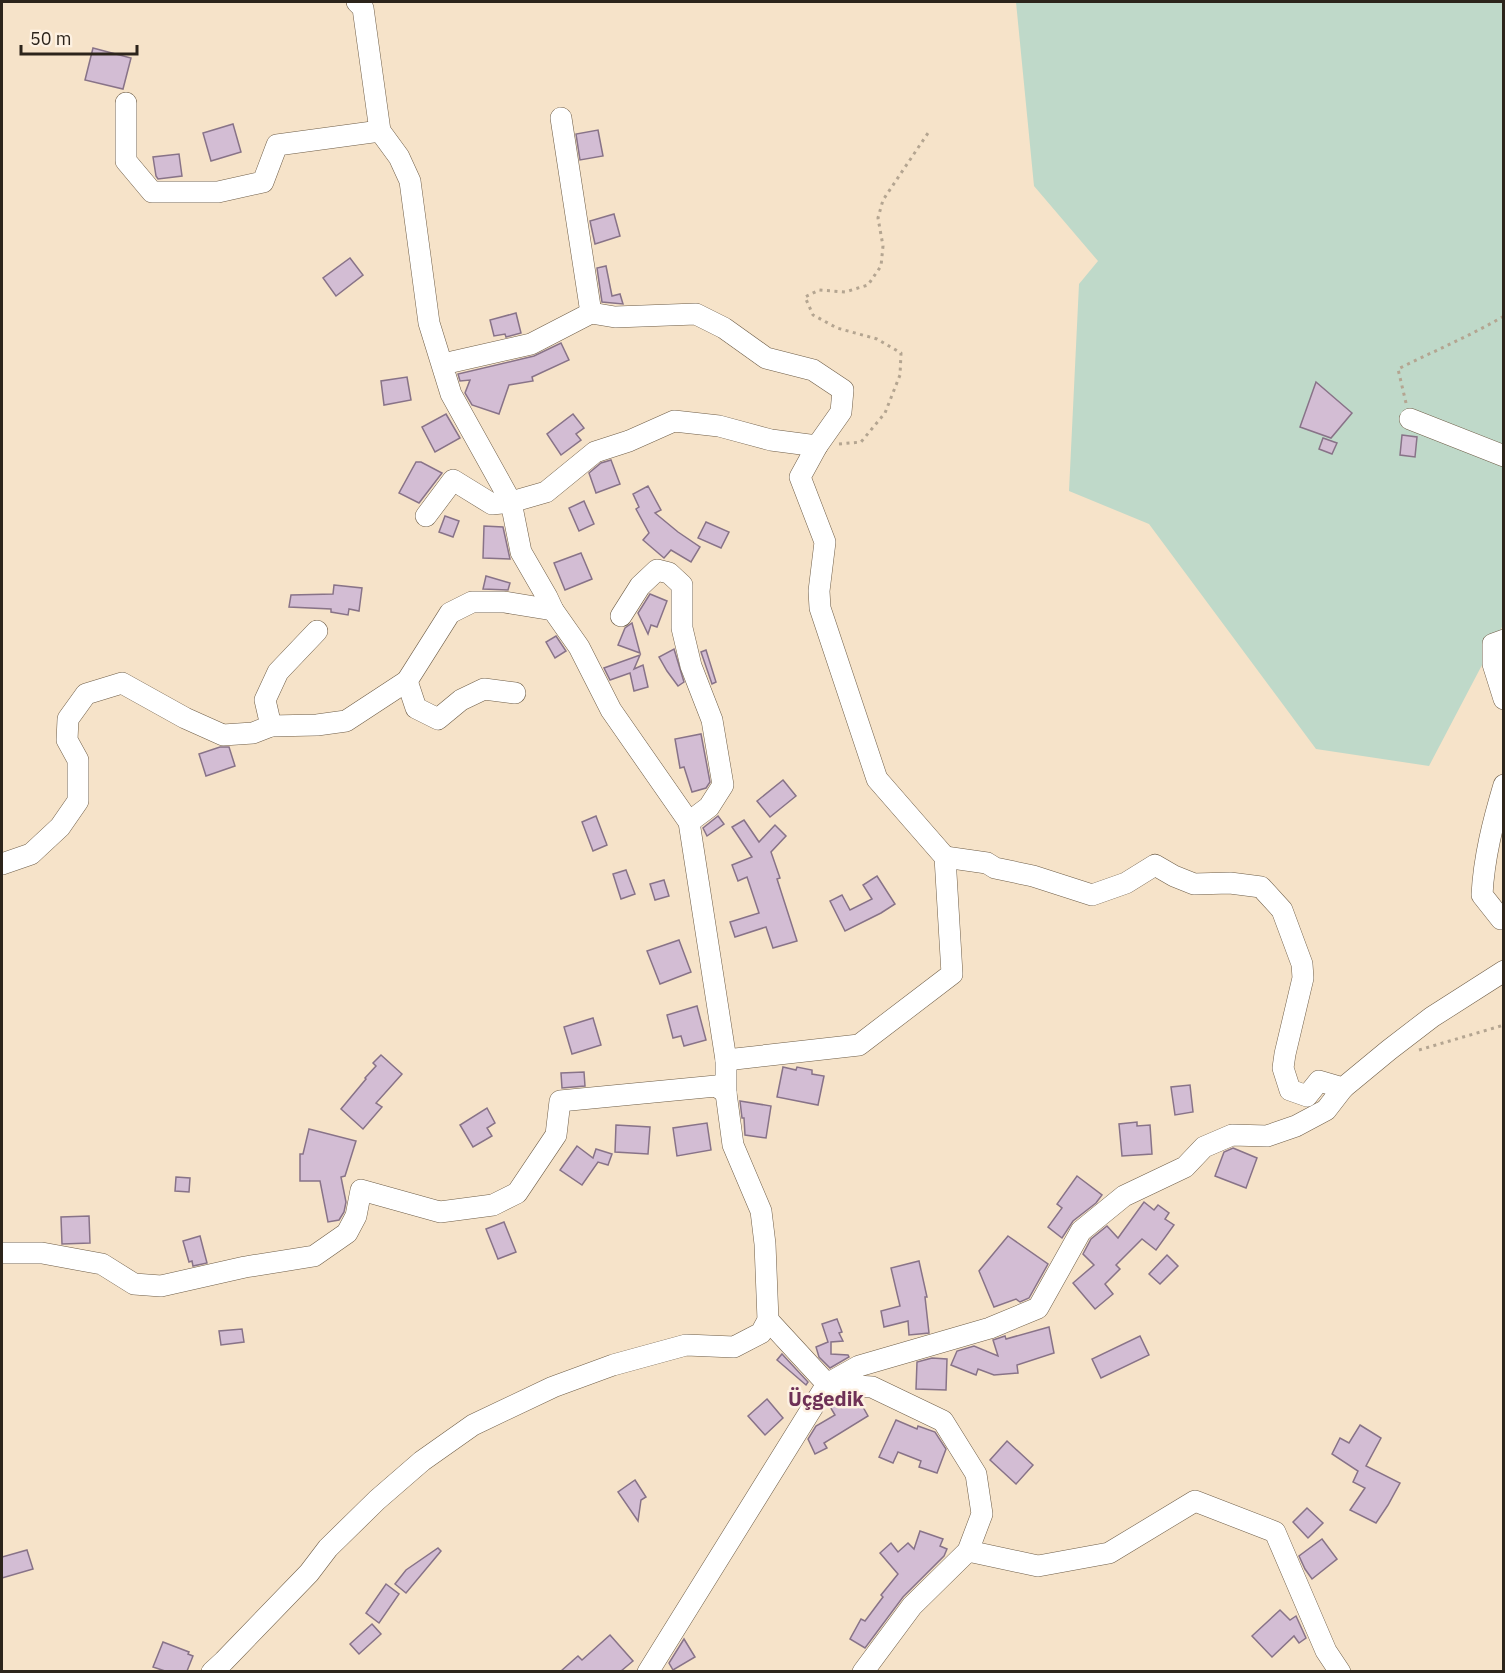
<svg xmlns="http://www.w3.org/2000/svg" width="1505" height="1673" font-family="'IBM Plex Sans',sans-serif">
	<style>
		.green { fill: #bfd9c9 }
		.building { fill: #d3bdd4; stroke: #887388; stroke-width: 1.5 }
		.lines { fill: none; stroke-linecap: round; stroke-linejoin: round }
		.minor-casing { stroke: #6e5d47; stroke-width: 22 }
		.path { stroke: #b4a591; stroke-width: 3; stroke-dasharray: 3 4.5; stroke-linecap: butt }
		.minor { stroke: #fff; stroke-width: 21 }
		.labels { text-anchor: middle; dominant-baseline: central; stroke-width: 5; stroke-linejoin: round; paint-order: stroke }
		.quarter-label { font-size: 20px; font-weight: bold; fill: #6e3056; stroke: #fdf1e2 }
	</style>
	<rect width="100%" height="100%" fill="#f6e3c9"/>
	<path class="green" d="M1016,2H1503V625L1429,766L1316,749L1149,524L1069,491L1079,284L1098,261L1034,186Z"/>
	<g class="building">
		<path d="M93,48L131,58L123,89L85,80Z"/>
		<path d="M233,124L241,152L211,161L203,133Z"/>
		<path d="M598,130L603,156L580,160L576,134Z"/>
		<path d="M179,154L182,176L158,179L156,176L153,157Z"/>
		<path d="M614,214L620,236L595,244L590,221Z"/>
		<path d="M350,258L363,275L336,296L323,278Z"/>
		<path d="M606,266L612,296L620,294L623,304L602,302L597,268Z"/>
		<path d="M516,313L521,333L506,337L505,334L494,336L490,320Z"/>
		<path d="M561,343L569,360L532,377L533,381L509,385L499,414L472,405L465,393L470,380L460,381L458,374L534,356Z"/>
		<path d="M407,377L411,400L384,405L381,381Z"/>
		<path d="M1316,382L1352,413L1331,438L1300,427Z"/>
		<path d="M446,414L460,438L435,452L422,427Z"/>
		<path d="M573,414L584,428L576,434L581,440L561,455L547,434Z"/>
		<path d="M1402,435L1417,437L1415,457L1400,455Z"/>
		<path d="M1323,438L1337,443L1332,454L1319,449Z"/>
		<path d="M611,460L620,484L596,493L589,473L601,463Z"/>
		<path d="M416,462H421L442,473L419,503L399,493Z"/>
		<path d="M648,486L661,510L655,513L678,532L700,547L691,562L671,550L664,558L643,540L649,533L636,509L639,507L633,494Z"/>
		<path d="M584,501L594,524L579,531L569,508Z"/>
		<path d="M445,516L459,521L453,537L439,532Z"/>
		<path d="M706,522L729,532L721,548L698,538Z"/>
		<path d="M484,526L503,527L510,559L483,558Z"/>
		<path d="M581,553L592,579L565,590L554,563Z"/>
		<path d="M486,576L510,583L508,590L483,589Z"/>
		<path d="M334,585L362,588L359,611L349,609L348,615L331,612V609L289,607L291,595L333,594Z"/>
		<path d="M650,594L667,601L657,627L651,625L648,634L638,613Z"/>
		<path d="M632,623L640,653L618,645L625,628Z"/>
		<path d="M556,636L566,651L555,658L546,642Z"/>
		<path d="M674,649L684,682L678,686L667,671L659,657Z"/>
		<path d="M706,650L716,682L712,684L701,652Z"/>
		<path d="M640,655L634,669L643,665L648,687L634,691L630,673L610,680L604,668Z"/>
		<path d="M701,734L710,782L706,788L692,792L684,767L680,768L675,739Z"/>
		<path d="M220,747H229L235,766L206,776L199,754Z"/>
		<path d="M783,780L796,796L770,817L757,801Z"/>
		<path d="M596,816L607,845L593,851L582,822Z"/>
		<path d="M718,816L724,824L707,836L703,828Z"/>
		<path d="M744,820L759,842L775,825L786,836L771,852L780,878L777,879L797,941L773,948L766,927L735,937L730,922L759,913L747,877L738,881L732,865L752,857L732,827Z"/>
		<path d="M626,870L635,894L621,899L613,874Z"/>
		<path d="M877,876L895,904L881,913L845,931L830,901L842,895L850,910L872,899L863,885Z"/>
		<path d="M664,880L669,896L655,900L650,884Z"/>
		<path d="M679,940L691,972L660,984L647,951Z"/>
		<path d="M697,1006L706,1040L684,1046L681,1036L673,1038L667,1015Z"/>
		<path d="M593,1018L601,1045L572,1054L564,1027Z"/>
		<path d="M381,1055L402,1074L376,1103L382,1107L363,1129L341,1109L366,1079L365,1078L376,1066L373,1063Z"/>
		<path d="M783,1067L796,1070L797,1067L812,1070V1074L824,1076L818,1105L777,1097Z"/>
		<path d="M584,1072L585,1086L562,1088L561,1073Z"/>
		<path d="M1190,1085L1193,1112L1175,1115L1171,1087Z"/>
		<path d="M740,1101L771,1106L766,1138L745,1135L744,1118H742Z"/>
		<path d="M487,1108L495,1123L487,1128L492,1136L473,1147L460,1125Z"/>
		<path d="M1137,1122V1126L1150,1125L1152,1154L1122,1156L1119,1124Z"/>
		<path d="M707,1123L711,1150L677,1156L673,1128Z"/>
		<path d="M616,1125L650,1127L648,1154L615,1152Z"/>
		<path d="M309,1129L356,1141L345,1176L341,1177L346,1202L344,1212L339,1220L328,1222L320,1181H300V1154H303Z"/>
		<path d="M577,1146L593,1158L596,1149L612,1154L608,1165L598,1162L582,1185L560,1170Z"/>
		<path d="M1233,1148L1257,1158L1246,1188L1215,1176L1224,1152Z"/>
		<path d="M1077,1176L1102,1195L1096,1203L1073,1221L1062,1238L1048,1227L1062,1208L1057,1204Z"/>
		<path d="M176,1177L190,1178L189,1192L175,1191Z"/>
		<path d="M1144,1202L1154,1210L1158,1205L1169,1213L1165,1219L1174,1225L1156,1250L1142,1239L1116,1265L1120,1269L1105,1284L1113,1294L1095,1309L1073,1283L1094,1265L1083,1254L1091,1239L1107,1226L1118,1238Z"/>
		<path d="M89,1216L90,1243L62,1244L61,1217Z"/>
		<path d="M504,1222L516,1252L498,1259L486,1229Z"/>
		<path d="M200,1236L207,1263L193,1266L192,1261L189,1262L183,1241Z"/>
		<path d="M1008,1236L1048,1264L1029,1298L1020,1302L1016,1299L994,1307L979,1271Z"/>
		<path d="M1167,1255L1178,1266L1160,1284L1149,1274Z"/>
		<path d="M919,1261L927,1297H925L929,1333L909,1335L908,1321L884,1327L881,1311L900,1306L891,1268Z"/>
		<path d="M837,1319L842,1332L839,1333L843,1341L831,1342V1354L848,1355L849,1357L830,1368L819,1357L816,1347L828,1342L822,1324Z"/>
		<path d="M1049,1327L1054,1353L1017,1365L1018,1373L994,1375L978,1369L976,1375L951,1365L957,1351L974,1346L998,1356L993,1340L1005,1336L1006,1339Z"/>
		<path d="M242,1329L244,1342L221,1345L219,1331Z"/>
		<path d="M1140,1336L1149,1355L1101,1378L1092,1359Z"/>
		<path d="M782,1354L808,1382L806,1385L777,1360Z"/>
		<path d="M932,1358L947,1359L946,1390L916,1389L917,1362Z"/>
		<path d="M840,1398H850L853,1404L859,1400L868,1416L824,1443L827,1448L815,1454L808,1439L816,1426L835,1415L829,1405Z"/>
		<path d="M767,1399L783,1418L765,1435L748,1416Z"/>
		<path d="M896,1420L917,1429L918,1426L935,1432L946,1449L937,1473L919,1467L921,1461L898,1452L893,1463L879,1457Z"/>
		<path d="M1360,1425L1381,1438L1366,1466L1400,1483L1388,1505L1376,1523L1350,1510L1365,1488L1353,1482L1358,1471L1332,1454L1340,1438L1349,1443Z"/>
		<path d="M1007,1441L1033,1465L1016,1484L990,1460Z"/>
		<path d="M635,1480L646,1497L641,1500L638,1521L618,1492Z"/>
		<path d="M1307,1508L1323,1523L1308,1538L1293,1522Z"/>
		<path d="M920,1531L943,1539L940,1546L947,1549L944,1556L903,1597L865,1648L850,1639L861,1619L865,1621L883,1597L881,1595L898,1574L880,1553L891,1543L898,1552L908,1543L914,1549Z"/>
		<path d="M1322,1539L1337,1559L1312,1579L1305,1569L1299,1556Z"/>
		<path d="M438,1548L441,1551L406,1593L395,1584L406,1570Z"/>
		<path d="M27,1550L33,1569L2,1578V1557Z"/>
		<path d="M386,1584L399,1594L379,1623L366,1613Z"/>
		<path d="M1280,1610L1290,1620L1296,1616L1306,1638L1299,1643L1294,1636L1272,1657L1252,1636Z"/>
		<path d="M372,1624L381,1634L359,1654L350,1644Z"/>
		<path d="M610,1635L633,1661L621,1671H561L578,1656L582,1660Z"/>
		<path d="M684,1639L695,1657L673,1670L669,1663Z"/>
		<path d="M163,1642L189,1652L188,1654L193,1656L187,1671H165L153,1667Z"/>
	</g>
	<g class="lines">
		<g class="minor-casing">
			<g id="minor">
				<path d="M357,2L363,8L380,131L399,157L410,181L429,323L451,394L511,502L521,552L547,597L553,610L579,647L611,710L689,822L726,1060L859,1045L952,974L945,857L877,779L820,608L819,591L825,542L800,477L817,446L841,412L843,390L813,370L766,358L724,328L696,314L615,317L591,313L531,344L443,364"/>
				<path d="M126,103V161L152,192H218L263,182L277,145L380,131"/>
				<path d="M561,118L591,313"/>
				<path d="M1410,419L1504,456"/>
				<path d="M426,516L453,480L492,504L511,502L546,492L595,452L629,441L674,421L719,426L771,440L817,446"/>
				<path d="M621,616L640,586L657,570L669,573L682,585V628L691,666L712,720L723,785L709,807L689,822"/>
				<path d="M1504,640L1493,644V664L1504,699"/>
				<path d="M407,681L416,708L438,719L461,700L484,689L515,693"/>
				<path d="M271,726L265,700L278,672L317,631"/>
				<path d="M1504,785C1493,822 1484,857 1482,895L1501,919H1504"/>
				<path d="M945,857L987,863L995,868L1033,876L1092,895L1126,883L1155,865L1174,876L1194,884L1230,883L1261,887L1282,910L1302,964L1303,978L1285,1054L1283,1068L1290,1090L1307,1096L1319,1081L1343,1088L1389,1050L1432,1017L1504,971"/>
				<path d="M2,864L31,854L60,827L78,801V760L67,740L68,719L86,694L122,683L185,718L223,735L253,733L271,726L317,725L346,721L407,681L450,613L472,602H504L553,610"/>
				<path d="M2,1253H42L102,1264L134,1284L161,1286L245,1267L314,1256L347,1233L356,1216L361,1190L440,1212L493,1205L517,1193L556,1135L560,1101L716,1086L726,1093"/>
				<path d="M768,1320L827,1384L872,1387L943,1421L976,1474L982,1514L968,1551L912,1606L863,1672"/>
				<path d="M968,1551L1038,1566L1109,1553L1195,1501L1275,1532L1326,1651L1340,1672"/>
				<path d="M212,1672L224,1661L309,1573L328,1548L377,1500L422,1461L473,1425L553,1387L613,1365L686,1345L734,1347L761,1333L768,1320L765,1244L761,1211L733,1145L726,1093V1060"/>
				<path d="M648,1672L827,1384L859,1366L990,1328L1038,1308L1081,1231L1124,1196L1185,1167L1204,1147L1232,1135L1267,1136L1296,1126L1326,1110L1343,1088"/>
			</g>
		</g>
		<g class="path">
			<path d="M1406,403L1398,369C1434,351 1470,336 1504,316"/>
			<path d="M839,444L861,442L885,413L900,375L901,353L877,339L837,328L813,315L805,297L819,290L845,292L868,285L881,266L883,246L878,218L883,200L930,130"/>
			<path d="M1419,1050L1504,1025"/>
		</g>
		<use href="#minor" class="minor"/>
	</g>
	<g class="labels">
		<g class="quarter-label">
			<text x="826" y="1398">Üçgedik</text>
		</g>
	</g>
	<rect width="1505" height="1673" fill="none" stroke="#2c241b" stroke-width="6"/>
	<path d="M21 45v9h116v-9" fill="none" stroke="#2c241b" stroke-width="3"/>
	<text x="30" y="45" font-size="18" fill="#2c241b" stroke="#fdf1e2" stroke-width="4.5" paint-order="stroke">50 m</text>
</svg>
